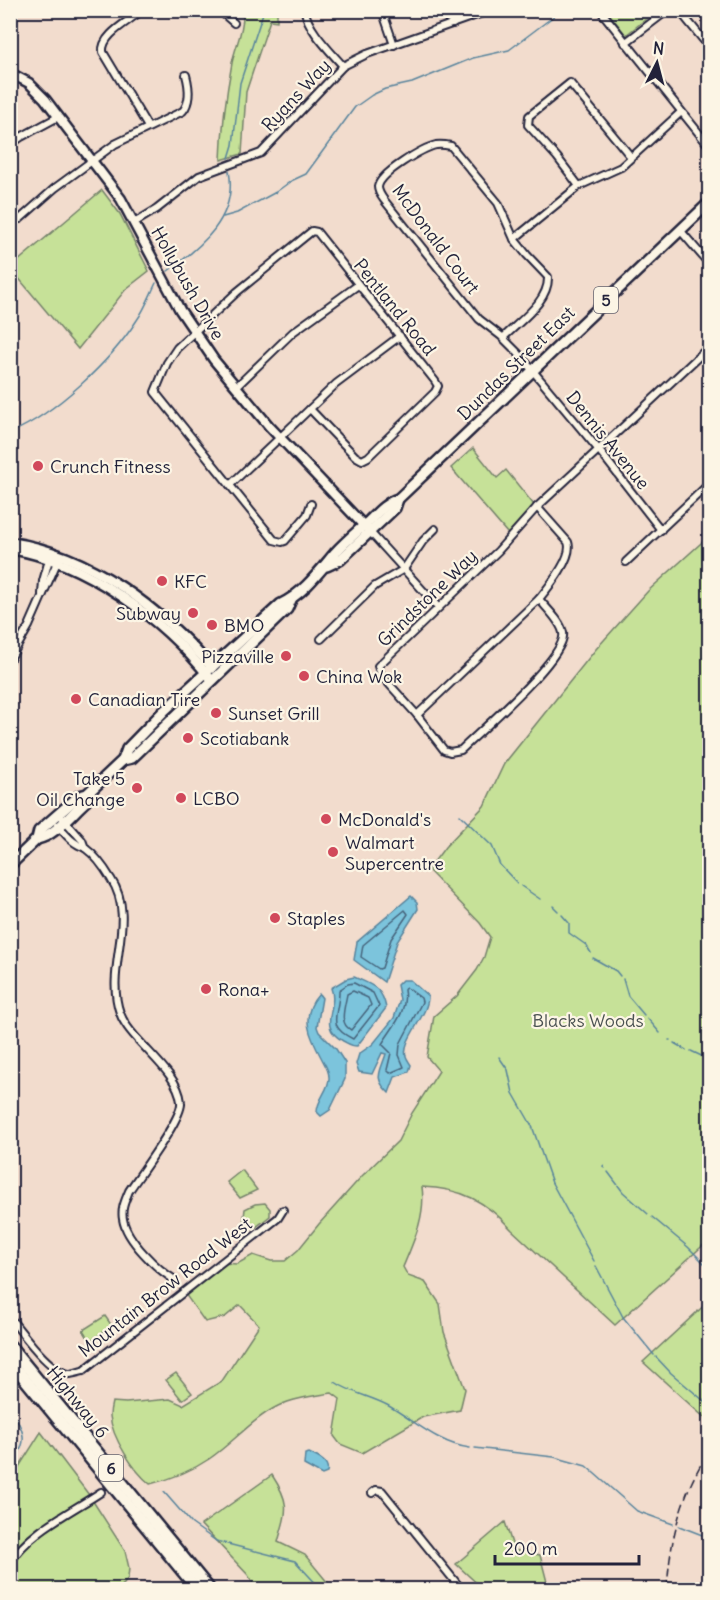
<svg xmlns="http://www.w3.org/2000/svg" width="720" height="1600" font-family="Delius,sans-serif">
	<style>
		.green { fill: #c6e198; stroke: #74826a; stroke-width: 1.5 }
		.water { fill: #7bc4dc; stroke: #57839c; stroke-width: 1.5 }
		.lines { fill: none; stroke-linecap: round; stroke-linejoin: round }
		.shore { stroke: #46637b; stroke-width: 1.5 }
		.stream { stroke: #57839c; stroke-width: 1.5 }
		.street-casing { stroke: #22223b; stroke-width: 10 }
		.secondary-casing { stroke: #22223b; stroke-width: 13 }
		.primary-casing { stroke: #22223b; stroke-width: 14 }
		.highway-casing { stroke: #22223b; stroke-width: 15 }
		.street { stroke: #fcf5e5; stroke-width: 6 }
		.secondary { stroke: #fcf5e5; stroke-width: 8 }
		.primary { stroke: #fcf5e5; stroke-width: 9 }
		.highway { stroke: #fcf5e5; stroke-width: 10 }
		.rail { stroke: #22223b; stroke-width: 1.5; stroke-dasharray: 9 4.5; stroke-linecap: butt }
		.poi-dot { fill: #d1495b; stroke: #fcf5e5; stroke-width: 2 }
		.labels { text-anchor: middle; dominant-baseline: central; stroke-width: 4.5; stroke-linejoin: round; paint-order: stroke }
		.shield { fill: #fcf5e5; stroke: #63616e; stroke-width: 1.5 }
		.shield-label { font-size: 16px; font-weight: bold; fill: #22223b }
		.street-label { font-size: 18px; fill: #22223b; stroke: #fcf5e5 }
		.poi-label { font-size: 18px; fill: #22223b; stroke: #fcf5e5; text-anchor: start }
		.park-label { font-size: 18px; fill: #4b5252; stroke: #fcf5e5 }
	</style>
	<rect width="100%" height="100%" fill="#f2dccd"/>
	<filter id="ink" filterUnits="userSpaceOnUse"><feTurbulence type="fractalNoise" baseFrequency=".0167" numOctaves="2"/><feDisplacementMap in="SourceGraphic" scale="12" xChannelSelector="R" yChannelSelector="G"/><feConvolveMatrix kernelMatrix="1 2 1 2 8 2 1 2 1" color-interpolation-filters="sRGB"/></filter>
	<g filter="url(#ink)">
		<g class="green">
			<path d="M229,11H277V21L270,20L246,92L242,154L221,160C222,127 226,95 232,63C235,47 244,30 243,14Z"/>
			<path d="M607,11H656L626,35Z"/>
			<path d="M102,190L120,214L149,271L126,289L78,349L11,269V267Z"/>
			<path d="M473,448L497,478L506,470L534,505L508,534L451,468Z"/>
			<path d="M709,536V1240L615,1325L512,1230C486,1201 461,1188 422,1187C426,1215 414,1241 403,1267L408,1276L425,1282L440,1304L444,1332L465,1389L460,1410L423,1417L362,1453L340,1444L334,1436L340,1399L332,1393C314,1396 295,1398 278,1406C252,1419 233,1443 209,1459C190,1472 171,1479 150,1484C134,1471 112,1438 110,1416C110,1411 111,1406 112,1402L126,1403L170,1399L183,1405L222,1381L259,1325L240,1305L225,1317L205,1322L185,1294L222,1263L237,1264L253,1255L271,1261H285L298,1250L319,1224L362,1176L398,1141L412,1113L439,1071L427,1057L434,1016L457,996L477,970L484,957L490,937L480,923L428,870L445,847L484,806L504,764L596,649L648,591Z"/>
			<path d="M242,1170L257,1190L240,1198L227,1182Z"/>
			<path d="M265,1203L270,1209V1216L256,1227L245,1231L243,1225L245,1209L255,1204Z"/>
			<path d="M709,1301L710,1416L706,1419L643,1362Z"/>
			<path d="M105,1316L112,1326L90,1341L83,1330Z"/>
			<path d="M176,1373L192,1393L182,1400L166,1380Z"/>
			<path d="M41,1432L89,1495L125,1551L129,1568L128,1578L124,1584L117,1589H11L10,1481Z"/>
			<path d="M272,1475C291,1504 287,1510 278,1542L305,1555L333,1589H256L248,1575L201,1525Z"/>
			<path d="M505,1522L514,1550L540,1555L548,1586L540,1589H483L456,1564Z"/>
		</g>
		<g class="water">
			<path d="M411,896L417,902L418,909L397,942L384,982L354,960L357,942Z"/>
			<path d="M354,977C372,985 382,987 386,1008L357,1046C351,1046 349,1044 343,1041C316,1025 339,1009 331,988L346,979Z"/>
			<path d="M402,980H410L428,996C429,1015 401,1040 406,1056C407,1059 409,1062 411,1065L409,1072L395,1077L389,1093C373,1078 380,1073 386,1054L382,1053L372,1074L359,1072L356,1064L359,1054L373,1044L394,1018L400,1000L397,985Z"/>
			<path d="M319,994L322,998L317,1027L319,1032L336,1049L345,1063V1079L330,1110L321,1116L317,1112C317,1099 330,1089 329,1077C329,1070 325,1065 322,1059C310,1037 299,1016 319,994Z"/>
			<path d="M309,1453C318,1458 330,1461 327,1473L322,1475L304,1465L305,1454Z"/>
		</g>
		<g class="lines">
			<g class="shore">
				<path d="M405,910L408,914L391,939L382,968L379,969L361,957L363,945Z"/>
				<path d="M354,983L373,993L379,1006L353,1039C324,1025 340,1015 339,990L348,984Z"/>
				<path d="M406,987L421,998L422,1002L400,1044L399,1055L404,1067L390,1073L387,1070L391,1053L382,1044C393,1026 408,1012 404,990Z"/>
				<path d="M353,991L368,998L371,1005L351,1030C338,1023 345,1007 347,994Z"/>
			</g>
			<g class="stream">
				<path d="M229,158L233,145L240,83L264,10"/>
				<path d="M223,217L237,213L276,192L291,181L306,174L355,107L372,95L385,89L412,83L473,58L509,50L562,10"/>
				<path d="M168,271C201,247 238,217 229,171"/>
				<path d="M10,433C55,414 111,361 137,320C145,309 150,295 156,283"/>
				<path d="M460,815L492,846L500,865L517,883"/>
				<path d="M521,886L540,899"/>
				<path d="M553,906L558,911"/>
				<path d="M562,915L569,923V933L586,945L591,953"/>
				<path d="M593,958L616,971L620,976"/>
				<path d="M623,979L628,996L644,1015"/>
				<path d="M648,1019L660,1033"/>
				<path d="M669,1040H670"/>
				<path d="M674,1043L686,1050"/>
				<path d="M691,1051L710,1060"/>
				<path d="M499,1057L508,1070L513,1093L532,1126L552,1183L594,1261"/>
				<path d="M603,1166L604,1168"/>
				<path d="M608,1172L623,1192L648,1214"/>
				<path d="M652,1217L688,1247L709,1268"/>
				<path d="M596,1266L623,1317L654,1355"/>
				<path d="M656,1357L671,1373L710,1406"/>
				<path d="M335,1382C351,1393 370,1396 387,1405C414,1420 438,1444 470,1448"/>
				<path d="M10,1408C25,1433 30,1441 10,1466"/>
				<path d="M475,1448L554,1457L586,1466L637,1511L673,1524"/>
				<path d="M164,1492L192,1524L216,1541L295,1561L322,1590"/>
				<path d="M679,1526L710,1538"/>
			</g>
			<g class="street-casing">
				<g id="street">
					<path d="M137,10V14C126,23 101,36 103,52L148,127"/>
					<path d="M219,10L234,23"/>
					<path d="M305,10C306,28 332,53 343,66"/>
					<path d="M382,10L394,45"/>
					<path d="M447,10L453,24"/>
					<path d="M600,10L710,147"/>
					<path d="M679,10L710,48"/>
					<path d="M10,14L13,10"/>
					<path d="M625,43L668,10"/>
					<path d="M10,145L21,137L58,117"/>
					<path d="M579,186L557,157L528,125L529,116L570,83L631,157"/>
					<path d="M10,217L16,220L20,219L55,188L115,144L183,111C191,101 189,86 186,75"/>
					<path d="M134,223L157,209L199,176L261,153L343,66L367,54L491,10"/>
					<path d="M680,230L710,265"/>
					<path d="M514,239L579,186L621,167L680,113"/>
					<path d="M503,338C519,321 549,302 548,277L527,255L514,239L498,203L451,146C446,145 441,144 436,145C423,148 380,173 378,187C378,192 381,196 384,200L479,319L501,336L518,353L598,449L661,530"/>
					<path d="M236,387L293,332L358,285"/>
					<path d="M310,409L355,456L362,460L368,457L435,392L438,386L435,381L317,232L312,231L237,292L177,348L167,363L155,392L274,540L282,542L285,541L307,515L311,504"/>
					<path d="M230,485L336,384L400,336"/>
					<path d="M370,532L438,607"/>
					<path d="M626,562L710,483"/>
					<path d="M42,594L43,581L50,556"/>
					<path d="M539,599C546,608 561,621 563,633C568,656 479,732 461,750L450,752L444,750L417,715L381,675L378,666L498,551L537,507L710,346"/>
					<path d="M321,639L375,586L404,569L423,541L435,529"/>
					<path d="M10,659L29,626L58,560"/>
					<path d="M417,715L539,599C548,588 574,557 568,542L537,507"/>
					<path d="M59,814L82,840L85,848"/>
					<path d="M57,825C63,831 69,840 77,844C79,846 82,846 85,848C95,855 105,869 111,879C138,920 104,968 120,1013C130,1042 178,1069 181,1102C183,1118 139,1175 129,1191C125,1201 121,1209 123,1219C126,1240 158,1270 175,1280"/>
					<path d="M10,1318C23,1333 49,1372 69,1374C73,1374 78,1372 83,1371L278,1218L283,1210"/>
					<path d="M372,1493L376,1490L382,1491L462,1590"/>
					<path d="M10,1563C28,1532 71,1512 101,1492"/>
				</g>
			</g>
			<g class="secondary-casing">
				<g id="secondary">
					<path d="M10,73L29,83L45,99L121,199L180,310L214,360L269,426L367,529"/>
					<path d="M10,542C90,554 161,608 212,668"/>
					<path d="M10,549C86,561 163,619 210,678"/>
					<path d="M700,1590L710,1585"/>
				</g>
			</g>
			<g class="primary-casing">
				<g id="primary">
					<path d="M327,566L340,560L395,508L398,499"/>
					<path d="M123,760L132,758L287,609L291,600"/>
					<path d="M37,839C55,836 72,813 86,801L87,794"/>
					<path d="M10,865L37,839L39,831L79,796L87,794L123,760L127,749L164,711L281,604C303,594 319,572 335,553C345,542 358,531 369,521C378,512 386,503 398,499L710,202"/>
				</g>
			</g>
			<g class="highway-casing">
				<g id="highway">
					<path d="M10,1346L210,1590"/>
					<path d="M10,1361L198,1590"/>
				</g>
			</g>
			<use href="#street" class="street"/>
			<use href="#secondary" class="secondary"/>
			<use href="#primary" class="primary"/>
			<use href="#highway" class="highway"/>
			<path class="rail" d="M667,1590C670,1539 681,1493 710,1450"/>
		</g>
	</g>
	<g class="poi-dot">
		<circle cx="38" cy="466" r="6"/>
		<circle cx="162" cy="581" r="6"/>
		<circle cx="193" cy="613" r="6"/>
		<circle cx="212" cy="625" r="6"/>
		<circle cx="286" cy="656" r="6"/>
		<circle cx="304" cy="676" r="6"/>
		<circle cx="76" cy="699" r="6"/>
		<circle cx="216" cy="713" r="6"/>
		<circle cx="188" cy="738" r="6"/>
		<circle cx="137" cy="788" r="6"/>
		<circle cx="181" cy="798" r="6"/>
		<circle cx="326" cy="819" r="6"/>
		<circle cx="333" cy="852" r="6"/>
		<circle cx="275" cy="918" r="6"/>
		<circle cx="206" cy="989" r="6"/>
	</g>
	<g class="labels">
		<g class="shield">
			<rect x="594" y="287" width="24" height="26" rx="4.5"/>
			<rect x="99" y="1455" width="24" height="26" rx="4.5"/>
		</g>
		<g class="shield-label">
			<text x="606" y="300">5</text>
			<text x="111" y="1468">6</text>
		</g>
		<g class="street-label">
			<text transform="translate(296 95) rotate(-47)">Ryans Way</text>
			<text transform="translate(436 239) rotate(53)">McDonald Court</text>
			<text transform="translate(188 283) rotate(60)">Hollybush Drive</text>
			<text transform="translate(395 307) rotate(51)">Pentland Road</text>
			<text transform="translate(516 363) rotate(-44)">Dundas Street East</text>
			<text transform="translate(608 440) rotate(51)">Dennis Avenue</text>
			<text transform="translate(427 598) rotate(-44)">Grindstone Way</text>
			<text transform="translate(165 1287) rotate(-38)">Mountain Brow Road West</text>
			<text transform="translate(78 1402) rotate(51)">Highway 6</text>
		</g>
		<g class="poi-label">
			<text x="50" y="466">Crunch Fitness</text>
			<text x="174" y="581">KFC</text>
			<text x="181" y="613" text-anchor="end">Subway</text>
			<text x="224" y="625">BMO</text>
			<text x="274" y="656" text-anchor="end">Pizzaville</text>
			<text x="316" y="676">China Wok</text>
			<text x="88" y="699">Canadian Tire</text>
			<text x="228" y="713">Sunset Grill</text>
			<text x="200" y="738">Scotiabank</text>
			<text x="125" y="778" text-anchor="end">Take 5<tspan x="125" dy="21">Oil Change</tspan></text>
			<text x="193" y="798">LCBO</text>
			<text x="338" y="819">McDonald's</text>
			<text x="345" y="842">Walmart<tspan x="345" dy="21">Supercentre</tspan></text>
			<text x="287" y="918">Staples</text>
			<text x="218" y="989">Rona+</text>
		</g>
		<g class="park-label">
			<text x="588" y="1020">Blacks Woods</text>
		</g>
	</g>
	<rect width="720" height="1600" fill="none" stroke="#fcf5e5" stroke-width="36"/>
	<rect x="18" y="18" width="684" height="1564" fill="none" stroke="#22223b" stroke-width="2" filter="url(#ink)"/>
	<g transform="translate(657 63) rotate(6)" stroke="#fcf5e5" stroke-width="4.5" paint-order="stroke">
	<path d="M0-4.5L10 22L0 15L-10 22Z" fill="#22223b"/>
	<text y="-9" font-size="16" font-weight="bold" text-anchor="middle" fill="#22223b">N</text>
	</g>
	<path d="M495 1555v9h144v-9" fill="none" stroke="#22223b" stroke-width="3"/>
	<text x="504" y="1555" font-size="18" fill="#22223b" stroke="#fcf5e5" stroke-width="4.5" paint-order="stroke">200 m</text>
</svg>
